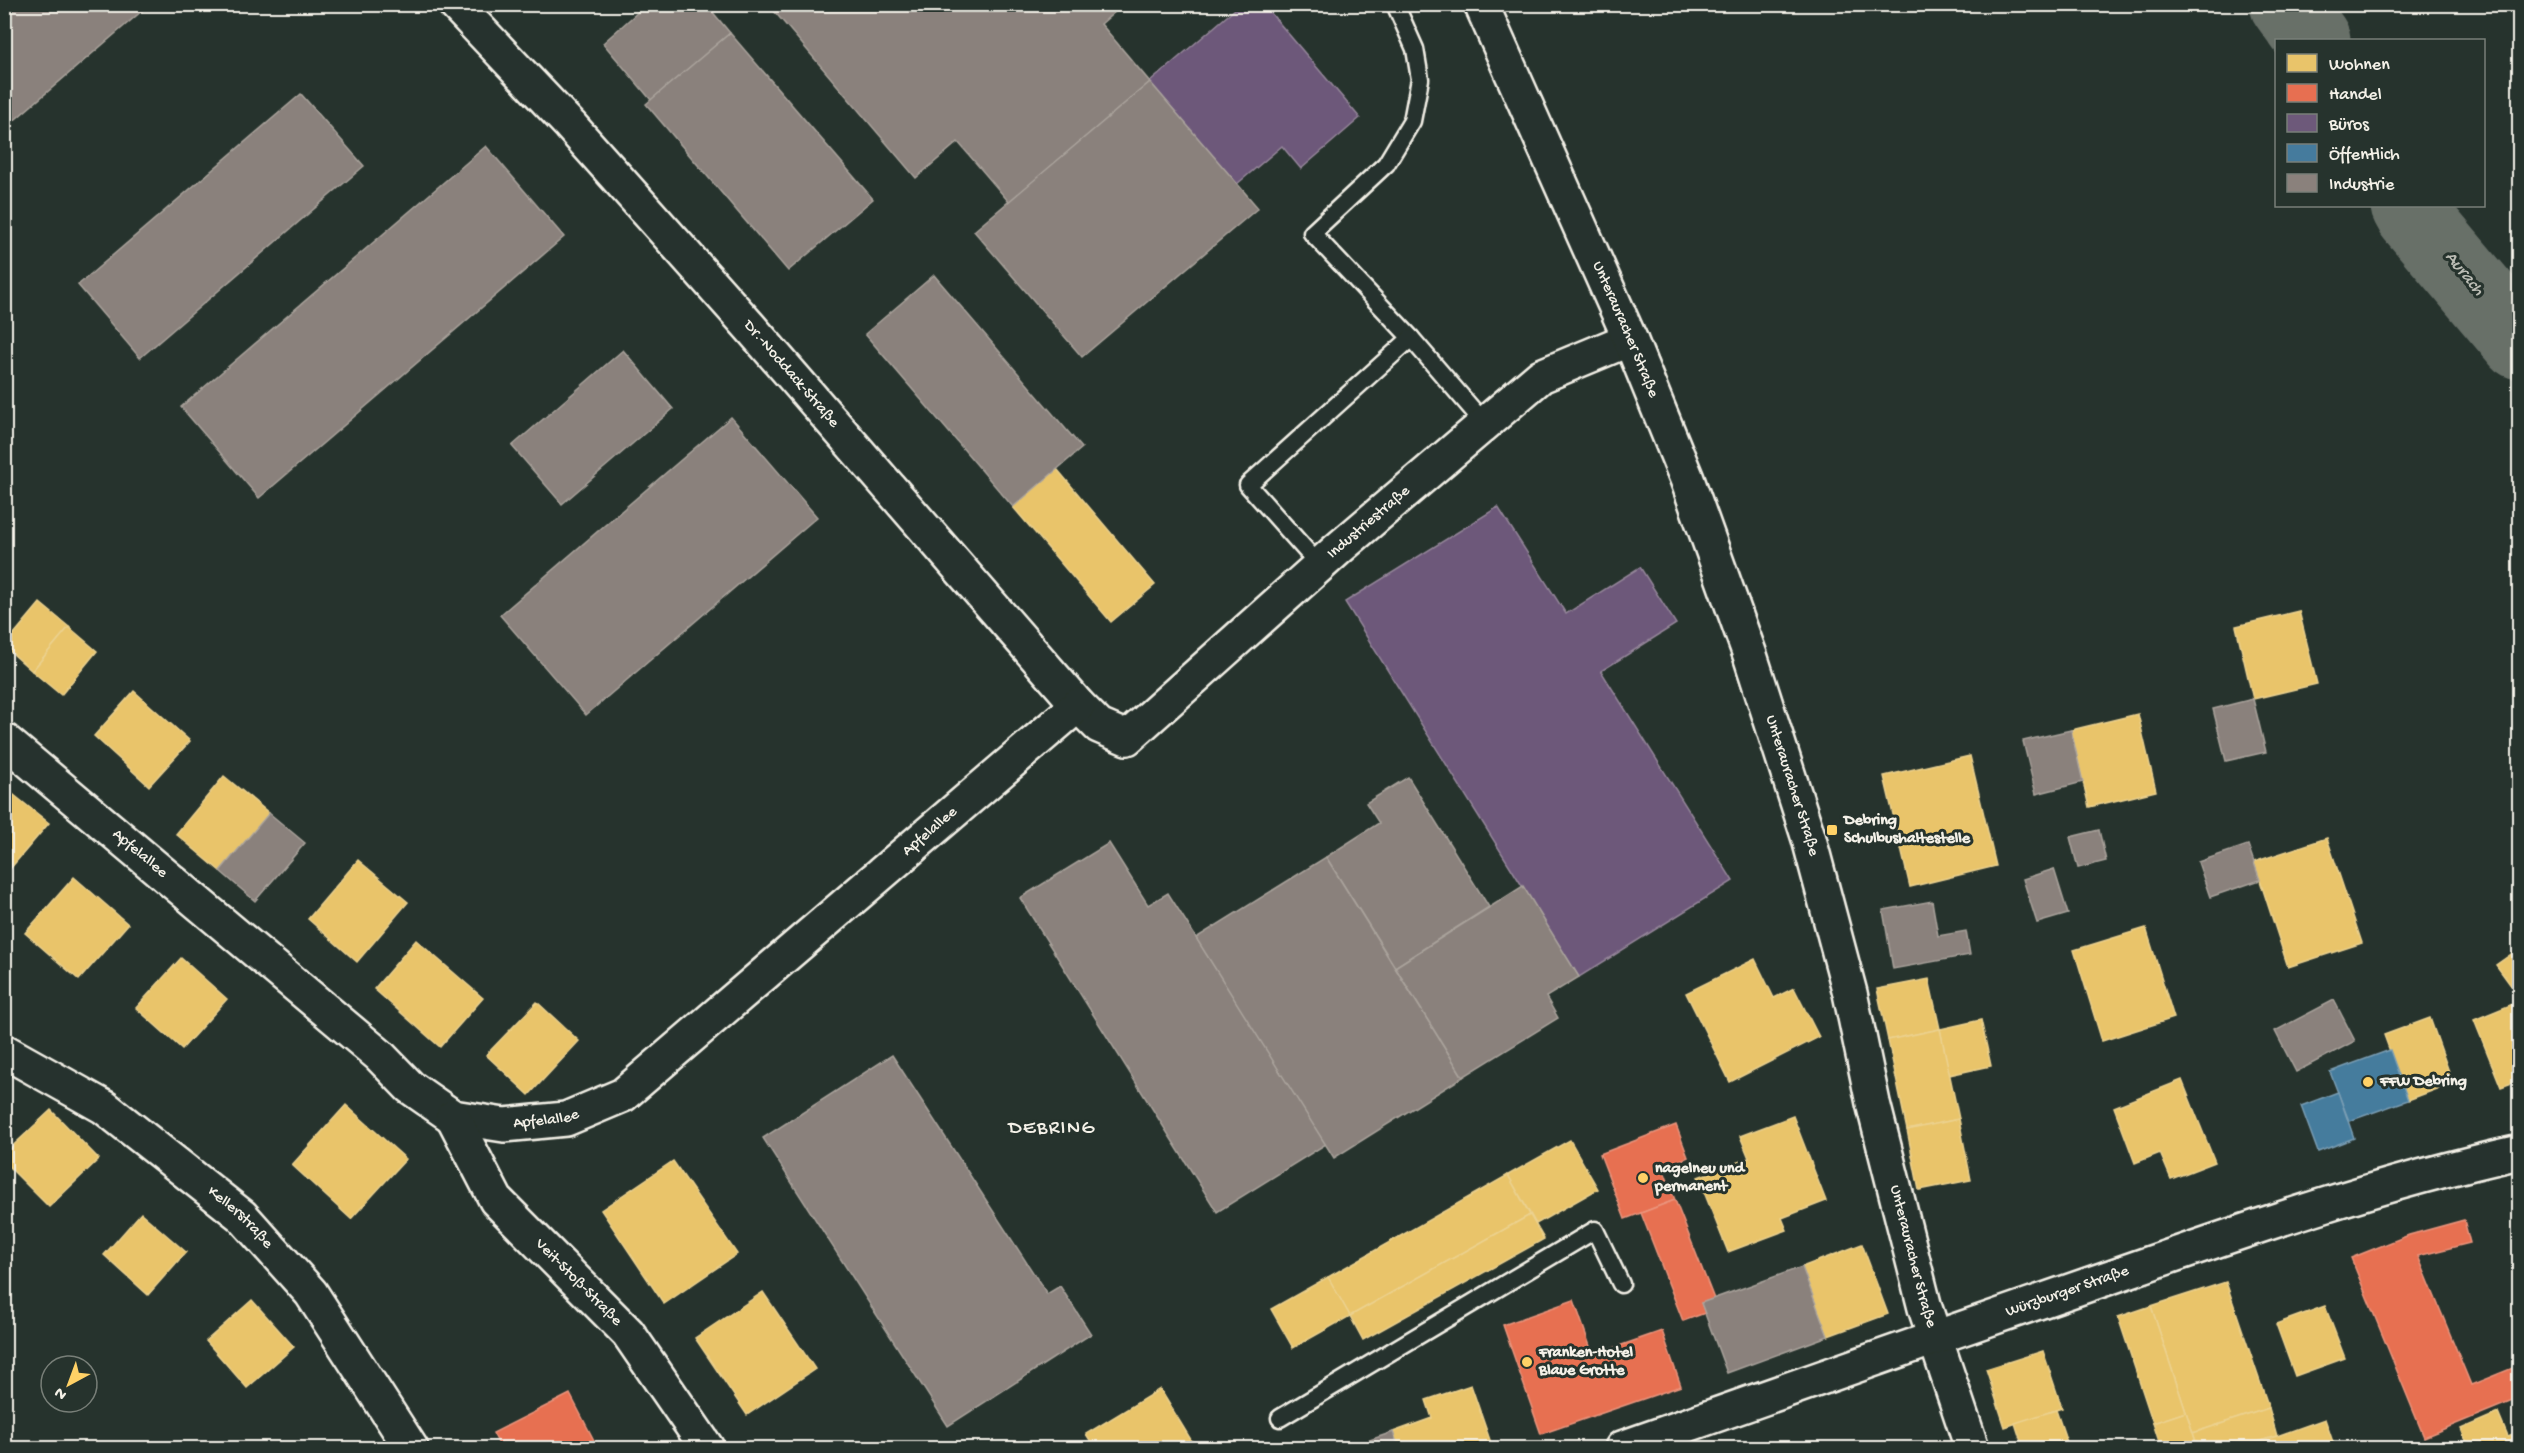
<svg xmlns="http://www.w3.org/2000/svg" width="2524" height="1453" font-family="'Gochi Hand',sans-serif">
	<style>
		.homes { fill: #e9c46a; stroke: #ecd290; stroke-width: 1.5 }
		.shops { fill: #e76f51; stroke: #eb967e; stroke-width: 1.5 }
		.offices { fill: #6d597a; stroke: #96879b; stroke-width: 1.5 }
		.public { fill: #457b9d; stroke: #7a9eb4; stroke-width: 1.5 }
		.industry { fill: #8a817c; stroke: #aaa39c; stroke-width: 1.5 }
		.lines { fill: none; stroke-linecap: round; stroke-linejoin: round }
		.river { stroke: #676f68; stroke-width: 75 }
		.lane-casing { stroke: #f4f1e8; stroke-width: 21 }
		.street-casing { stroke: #f4f1e8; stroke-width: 38 }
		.secondary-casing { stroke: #f4f1e8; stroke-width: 38 }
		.primary-casing { stroke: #f4f1e8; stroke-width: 38 }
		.lane { stroke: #26332d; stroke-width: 16 }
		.street { stroke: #26332d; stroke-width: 33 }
		.secondary { stroke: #26332d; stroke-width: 33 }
		.primary { stroke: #26332d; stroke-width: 33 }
		.poi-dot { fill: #ffd166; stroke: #26332d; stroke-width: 2 }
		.labels { text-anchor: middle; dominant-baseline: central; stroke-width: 6; stroke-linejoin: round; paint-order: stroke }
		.street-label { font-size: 16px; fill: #f4f1e8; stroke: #26332d }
		.poi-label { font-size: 16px; font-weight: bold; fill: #f4f1e8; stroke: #26332d; text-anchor: start }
		.water-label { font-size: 18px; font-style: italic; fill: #bcbdb5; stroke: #26332d }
		.quarter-label { font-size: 20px; letter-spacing: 1.5px; fill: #f4f1e8; stroke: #26332d }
	</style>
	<rect width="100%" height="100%" fill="#26332d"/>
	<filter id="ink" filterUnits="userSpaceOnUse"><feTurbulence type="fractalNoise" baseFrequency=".0167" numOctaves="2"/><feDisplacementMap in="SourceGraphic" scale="12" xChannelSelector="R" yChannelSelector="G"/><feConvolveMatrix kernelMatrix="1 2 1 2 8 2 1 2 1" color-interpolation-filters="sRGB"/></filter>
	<g filter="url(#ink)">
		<g class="homes">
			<path d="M1057,469L1155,585L1111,622L1013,507Z"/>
			<path d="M40,603L69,627L32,671L4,646Z"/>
			<path d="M2299,611L2317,684L2253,699L2236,626Z"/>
			<path d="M69,627L97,651L61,695L32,671Z"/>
			<path d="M134,691L190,741L149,786L94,736Z"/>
			<path d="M2138,714L2156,791L2089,807L2071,730Z"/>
			<path d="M1970,756L1996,866L1910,887L1884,776Z"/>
			<path d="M224,776L269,813L220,871L176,834Z"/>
			<path d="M4,787L49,823L4,876Z"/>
			<path d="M2327,838L2362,943L2288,967L2254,862Z"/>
			<path d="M358,860L408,902L357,962L308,919Z"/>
			<path d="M74,877L128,924L79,980L25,933Z"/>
			<path d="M2146,928L2174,1018L2102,1041L2074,950Z"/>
			<path d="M416,940L483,998L440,1047L374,989Z"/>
			<path d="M2520,948V998L2496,965Z"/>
			<path d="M181,958L227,999L182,1049L136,1008Z"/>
			<path d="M1755,959L1774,998L1794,988L1819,1037L1730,1082L1686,993Z"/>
			<path d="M1929,979L1940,1029L1888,1040L1877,989Z"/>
			<path d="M2520,1001V1080L2501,1087L2474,1020Z"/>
			<path d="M537,1002L579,1041L529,1095L486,1055Z"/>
			<path d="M2430,1018L2453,1083L2408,1100L2384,1035Z"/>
			<path d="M1981,1020L1991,1066L1949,1075L1940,1029Z"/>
			<path d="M1940,1029L1959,1119L1907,1130L1888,1040Z"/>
			<path d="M2182,1080L2215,1162L2171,1179L2160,1153L2135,1163L2114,1107Z"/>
			<path d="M346,1105L406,1159L351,1219L292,1165Z"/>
			<path d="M51,1110L99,1159L49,1207L4,1162V1154Z"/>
			<path d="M1793,1116L1826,1201L1782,1218L1787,1230L1728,1252L1698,1177L1749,1158L1740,1136Z"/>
			<path d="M1959,1119L1971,1180L1919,1190L1907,1130Z"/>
			<path d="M1570,1140L1598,1189L1536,1224L1508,1175Z"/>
			<path d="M673,1161L737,1254L664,1304L601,1210Z"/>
			<path d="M1508,1175L1530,1215L1350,1316L1328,1277Z"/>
			<path d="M141,1213L186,1252L148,1295L104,1255Z"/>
			<path d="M1530,1215L1544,1239L1363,1340L1350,1316Z"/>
			<path d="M1862,1244L1888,1314L1828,1336L1802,1267Z"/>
			<path d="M1328,1277L1350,1316L1293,1348L1271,1309Z"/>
			<path d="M2226,1282L2269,1408L2193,1433L2151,1306Z"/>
			<path d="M763,1292L815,1369L747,1415L695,1338Z"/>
			<path d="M252,1300L294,1347L247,1388L206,1341Z"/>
			<path d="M2151,1306L2186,1412L2153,1423L2118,1317Z"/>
			<path d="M2325,1306L2345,1358L2295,1376L2276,1324Z"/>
			<path d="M2043,1351L2062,1408L2005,1427L1986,1369Z"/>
			<path d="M1471,1385L1492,1446L1485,1448H1399L1393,1432L1432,1418L1426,1400Z"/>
			<path d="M1160,1389L1196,1448H1095L1086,1434Z"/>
			<path d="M2269,1408L2277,1436L2237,1448H2198L2193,1433Z"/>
			<path d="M2056,1410L2069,1448H2023L2015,1423Z"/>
			<path d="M2186,1412L2198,1448H2161L2153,1423Z"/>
			<path d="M2498,1413L2508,1437L2520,1432V1448H2469L2461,1429Z"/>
			<path d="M2325,1419L2335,1448H2237L2277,1436Z"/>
		</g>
		<g class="shops">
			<path d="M1676,1125L1688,1157L1663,1168L1675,1200L1625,1219L1600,1154Z"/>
			<path d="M1675,1200L1714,1299L1701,1303L1705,1313L1683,1321L1641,1213Z"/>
			<path d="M2464,1220L2470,1243L2418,1256L2471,1385L2520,1365V1398L2424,1437L2351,1258L2409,1235Z"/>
			<path d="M1574,1300L1593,1355L1662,1331L1681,1386L1541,1434L1503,1325Z"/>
			<path d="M570,1394L598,1448H501L493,1433Z"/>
		</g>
		<g class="offices">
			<path d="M1241,4H1263L1360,118L1301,169L1282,146L1237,184L1150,82Z"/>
			<path d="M1498,507L1566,614L1640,567L1676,624L1601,671L1733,881L1579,977L1345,602Z"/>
		</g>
		<g class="public">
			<path d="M2390,1050L2408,1100L2349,1121L2330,1072Z"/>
			<path d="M2338,1092L2354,1138L2318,1152L2301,1106Z"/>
		</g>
		<g class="industry">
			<path d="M4,4H150L4,129Z"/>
			<path d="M647,4H706L730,33L651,100L603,43Z"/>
			<path d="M768,4H1124L1101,24L1150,82L1009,202L958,142L916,178Z"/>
			<path d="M730,33L873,199L788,271L646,104Z"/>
			<path d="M1150,82L1258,208L1082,357L974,231Z"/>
			<path d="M301,94L364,166L140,358L78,285Z"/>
			<path d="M486,146L564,237L259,498L181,407Z"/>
			<path d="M934,275L1082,448L1013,507L865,334Z"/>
			<path d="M623,350L673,409L562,504L512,446Z"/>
			<path d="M731,417L817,517L586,715L500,615Z"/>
			<path d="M2253,699L2266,752L2226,761L2213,709Z"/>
			<path d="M2071,730L2083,782L2036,794L2023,741Z"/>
			<path d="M1408,777L1489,907L1395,967L1326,857L1379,823L1366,803Z"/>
			<path d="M269,813L305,843L255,901L220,871Z"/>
			<path d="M2099,830L2106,861L2078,868L2070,837Z"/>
			<path d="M1109,843L1148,905L1168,893L1326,1144L1217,1212L1020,898Z"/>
			<path d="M2248,845L2260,880L2210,897L2198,862Z"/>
			<path d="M1326,857L1463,1077L1334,1158L1196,938Z"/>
			<path d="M2054,869L2068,914L2037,923L2023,879Z"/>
			<path d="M1523,886L1579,977L1546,997L1558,1018L1463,1077L1395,967Z"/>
			<path d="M1932,901L1938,936L1966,931L1970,955L1893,969L1883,910Z"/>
			<path d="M2334,1000L2355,1041L2296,1072L2275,1031Z"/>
			<path d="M892,1055L1047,1294L1060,1286L1091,1334L948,1426L763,1138Z"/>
			<path d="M1802,1267L1828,1336L1727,1373L1701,1303Z"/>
			<path d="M1393,1432L1399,1448H1349V1447Z"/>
		</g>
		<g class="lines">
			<g class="river">
				<path d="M2287,4L2313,40"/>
				<path d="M2408,206L2413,215L2520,342"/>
			</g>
			<g class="lane-casing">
				<g id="lane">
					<path d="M1395,4L1415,49L1420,79L1412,121L1386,164L1312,233L1411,338"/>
					<path d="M1320,566L1248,485L1411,338L1485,424"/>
					<path d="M1280,1418L1595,1230L1621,1284"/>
				</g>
			</g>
			<g class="street-casing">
				<g id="street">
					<path id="s1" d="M455,4L570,125L750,327L1078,705L1099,726L1127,738L1338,549L1541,376L1630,339"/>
					<path id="s2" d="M4,740L379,1055L410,1087L453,1117L504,1125L566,1119L623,1095L1078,705"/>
					<path id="s3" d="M4,1051L104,1107L242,1216L311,1293L411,1448"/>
					<path id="s4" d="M453,1117L496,1200L628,1333L707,1448"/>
				</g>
			</g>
			<g class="secondary-casing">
				<g id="secondary">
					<path id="s5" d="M1481,4L1630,339L1687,479L1750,655L1809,839L1850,993L1873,1103L1925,1308L1972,1448"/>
				</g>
			</g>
			<g class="primary-casing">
				<g id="primary">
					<path id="s6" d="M1622,1448C1787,1390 1953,1331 2119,1274C2251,1228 2383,1182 2520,1152"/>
				</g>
			</g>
			<use href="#lane" class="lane"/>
			<use href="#street" class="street"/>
			<use href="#secondary" class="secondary"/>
			<use href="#primary" class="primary"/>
		</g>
	</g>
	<g class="poi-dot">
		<rect x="1826" y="824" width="12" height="12" rx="3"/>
		<circle cx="2368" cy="1082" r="6"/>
		<circle cx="1643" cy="1178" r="6"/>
		<circle cx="1527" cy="1362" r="6"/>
	</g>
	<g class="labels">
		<g class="street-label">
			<text stroke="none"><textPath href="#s5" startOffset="356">Unterauracher Straße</textPath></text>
			<text stroke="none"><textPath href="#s1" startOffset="500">Dr.-Noddack-Straße</textPath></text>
			<text stroke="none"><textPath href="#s1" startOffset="1322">Industriestraße</textPath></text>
			<text stroke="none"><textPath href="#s5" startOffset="842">Unterauracher Straße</textPath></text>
			<text stroke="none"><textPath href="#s2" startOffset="1167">Apfelallee</textPath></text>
			<text stroke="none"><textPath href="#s2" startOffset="177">Apfelallee</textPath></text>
			<text stroke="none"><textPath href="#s2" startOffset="681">Apfelallee</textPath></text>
			<text stroke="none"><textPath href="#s3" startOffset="290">Kellerstraße</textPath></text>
			<text stroke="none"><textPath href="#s5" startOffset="1328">Unterauracher Straße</textPath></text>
			<text stroke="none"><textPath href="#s4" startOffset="210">Veit-Stoß-Straße</textPath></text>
			<text stroke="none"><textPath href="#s6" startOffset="472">Würzburger Straße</textPath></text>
		</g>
		<g class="poi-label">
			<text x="1844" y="821">Debring<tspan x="1844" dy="18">Schulbushaltestelle</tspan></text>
			<text x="2380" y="1082">FFW Debring</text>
			<text x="1655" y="1169">nagelneu und<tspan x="1655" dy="18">permanent</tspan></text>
			<text x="1539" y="1353">Franken-Hotel<tspan x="1539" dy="18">Blaue Grotte</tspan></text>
		</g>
		<g class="water-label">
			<text transform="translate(2464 274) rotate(51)">Aurach</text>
		</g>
		<g class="quarter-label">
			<text x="1052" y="1129">DEBRING</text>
		</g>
	</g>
	<rect width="2524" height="1453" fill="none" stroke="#26332d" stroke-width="24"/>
	<rect x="12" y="12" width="2500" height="1429" fill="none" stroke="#f4f1e8" stroke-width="2" filter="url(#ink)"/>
	<rect x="2275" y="39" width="210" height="168" fill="#26332d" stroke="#787f78" stroke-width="1.5"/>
	<rect x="2287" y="54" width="30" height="18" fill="#e9c46a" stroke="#787f78" stroke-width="1.5"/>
	<text x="2329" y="69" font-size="18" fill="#f4f1e8">Wohnen</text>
	<rect x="2287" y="84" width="30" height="18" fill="#e76f51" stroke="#787f78" stroke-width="1.5"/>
	<text x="2329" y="99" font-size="18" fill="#f4f1e8">Handel</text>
	<rect x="2287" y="114" width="30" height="18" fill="#6d597a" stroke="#787f78" stroke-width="1.5"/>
	<text x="2329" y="129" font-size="18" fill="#f4f1e8">Büros</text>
	<rect x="2287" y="144" width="30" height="18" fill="#457b9d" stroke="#787f78" stroke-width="1.5"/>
	<text x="2329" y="159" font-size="18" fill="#f4f1e8">Öffentlich</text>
	<rect x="2287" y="174" width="30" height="18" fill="#8a817c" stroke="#787f78" stroke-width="1.5"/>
	<text x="2329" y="189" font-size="18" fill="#f4f1e8">Industrie</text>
	<g transform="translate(69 1384) rotate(221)"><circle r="28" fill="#26332d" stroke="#787f78" stroke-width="1.5"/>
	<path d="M0-4.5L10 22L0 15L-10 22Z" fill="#ffd166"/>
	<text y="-9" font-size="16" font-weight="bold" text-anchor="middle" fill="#f4f1e8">N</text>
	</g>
</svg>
